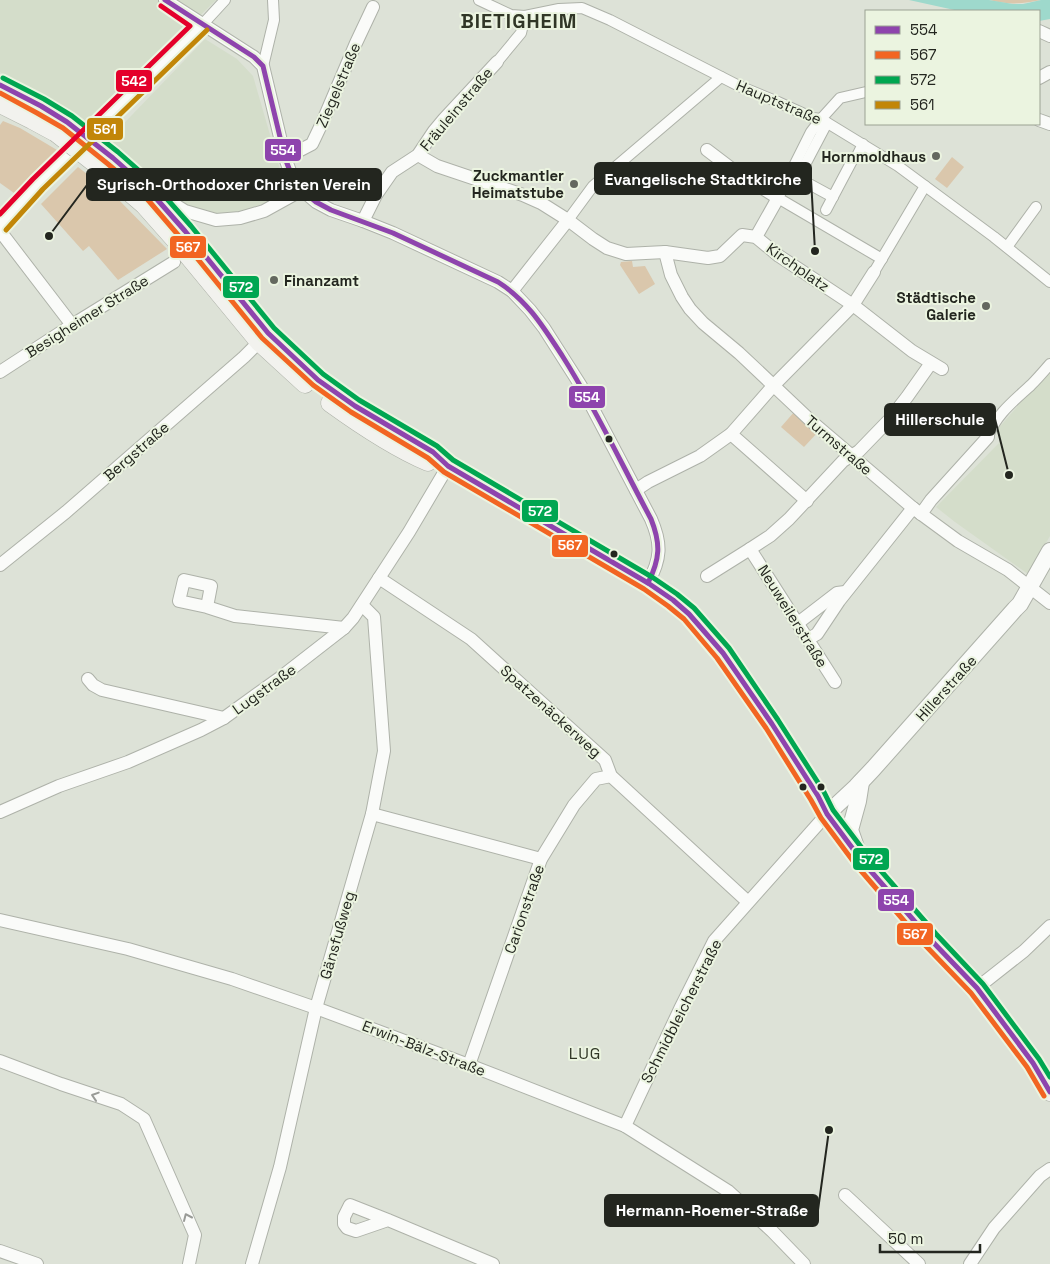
<svg xmlns="http://www.w3.org/2000/svg" width="1050" height="1264" font-family="'Space Grotesk',sans-serif">
	<style>
		.built { fill: #d4ddca }
		.green { fill: #dac7ac }
		.water { fill: #9ed9cc }
		.lines { fill: none; stroke-linecap: round; stroke-linejoin: round }
		.pedestrian-casing { stroke: #aeb2a9; stroke-width: 12 }
		.minor-casing { stroke: #aeb2a9; stroke-width: 14 }
		.tertiary-casing { stroke: #aeb2a9; stroke-width: 18 }
		.secondary-casing { stroke: #aeb2a9; stroke-width: 19 }
		.pedestrian { stroke: #fafbf9; stroke-width: 10 }
		.minor { stroke: #fafbf9; stroke-width: 12 }
		.tertiary { stroke: #fafbf9; stroke-width: 16 }
		.secondary { stroke: #f2f2ee; stroke-width: 18 }
		.secondary-bridge-casing { stroke: #aeb2a9; stroke-width: 19; stroke-linecap: butt }
		.secondary-bridge { stroke: #f2f2ee; stroke-width: 18 }
		.bus-1-casing { stroke: #ebf4e0; stroke-width: 9 }
		.bus-2-casing { stroke: #ebf4e0; stroke-width: 9 }
		.bus-3-casing { stroke: #ebf4e0; stroke-width: 9 }
		.bus-4-casing { stroke: #ebf4e0; stroke-width: 9 }
		.bus-5-casing { stroke: #ebf4e0; stroke-width: 9 }
		.bus-1 { stroke: #8e44ad; stroke-width: 5 }
		.bus-2 { stroke: #f26522; stroke-width: 5 }
		.bus-3 { stroke: #00a651; stroke-width: 5 }
		.bus-4 { stroke: #c28608; stroke-width: 5 }
		.bus-5 { stroke: #e4002b; stroke-width: 5 }
		.oneway { stroke: #999b97 }
		.poi-dot { fill: #64685f; stroke: #ebf4e0; stroke-width: 2 }
		.bus-dot { fill: #23261f; stroke: #ebf4e0; stroke-width: 2 }
		.labels { text-anchor: middle; dominant-baseline: central; stroke-width: 4; stroke-linejoin: round; paint-order: stroke }
		.street-label { font-size: 15px; fill: #23261f; stroke: #ebf4e0 }
		.poi-label { font-size: 15px; font-weight: bold; fill: #23261f; stroke: #ebf4e0; text-anchor: end }
		.neighbourhood-label { font-size: 16px; letter-spacing: 1px; fill: #303626; stroke: #ebf4e0 }
		.district-label { font-size: 20px; font-weight: bold; letter-spacing: 1px; fill: #303626; stroke: #ebf4e0 }
		.leader { fill: none; stroke: #23261f; stroke-width: 2 }
		.callout-dot { fill: #23261f; stroke: #ebf4e0; stroke-width: 2 }
		.callout { fill: #23261f; stroke: #23261f; stroke-width: 2 }
		.callout-label { font-size: 16px; text-anchor: middle; font-weight: bold; fill: #fff }
		.line-badge { stroke: #ebf4e0; stroke-width: 2 }
		.badge-label { font-size: 14px; text-anchor: middle; font-weight: bold; fill: #fff }
	</style>
	<rect width="100%" height="100%" fill="#dde2d7"/>
	<g class="built">
		<path d="M0,0H216L86,127L0,72Z"/>
		<path d="M205,39L237,59L253,76L286,190L274,200L236,213L215,215L172,200L106,142Z"/>
		<path d="M1050,369V536L1028,574L955,522L936,507L999,443L1000,438L996,431Z"/>
	</g>
	<g class="green">
		<path d="M989,0H1041C1022,4 1009,5 989,0Z"/>
		<path d="M3,121L20,128L57,150L14,193L0,183V125Z"/>
		<path d="M952,157L964,167L947,188L935,179Z"/>
		<path d="M78,167L115,196L167,249L118,280L89,246L83,251L41,204Z"/>
		<path d="M632,261L633,267L645,266L655,284L639,294L620,265L621,262Z"/>
		<path d="M795,411L818,432L804,447L781,427Z"/>
	</g>
	<path class="water" d="M909,0H989L1013,4H1023L1041,0H1050V19L1039,21V11H959Z"/>
	<g class="lines">
		<g class="pedestrian-casing">
			<g id="pedestrian">
				<path d="M479,0L511,15L525,16L559,9L582,8L610,20L739,86L778,102L813,118L821,119L898,166L994,237L1050,282"/>
				<path d="M202,25L225,0"/>
				<path d="M497,62L521,33L525,16"/>
				<path d="M263,66L274,20L273,0"/>
				<path d="M866,92L840,98L821,119L811,132L778,198L882,259"/>
				<path d="M827,123L798,178L833,197"/>
				<path d="M826,210L853,159L857,156L863,144"/>
				<path d="M568,220L593,186L721,77"/>
				<path d="M1007,247L1036,207"/>
				<path d="M874,272L925,186"/>
				<path d="M988,437C995,415 1015,400 1031,385C1038,378 1044,371 1050,364"/>
			</g>
		</g>
		<g class="minor-casing">
			<g id="minor">
				<path d="M165,0L254,57L263,66L285,158L293,179L302,190L316,202L331,210L363,221L393,233L498,282L512,291L530,310L544,328L581,386L651,519C662,544 661,559 648,583"/>
				<path d="M1039,31L1050,36"/>
				<path d="M1039,78L1050,72"/>
				<path d="M1039,120L1050,124"/>
				<path d="M707,150L732,169L778,198L756,237"/>
				<path d="M418,155L437,166L523,195L541,203L568,220L593,239L607,248L626,254L665,252L708,258L720,256L742,235L756,237L779,256L853,305L912,351L942,369"/>
				<path d="M285,158L312,144L322,123L356,43L373,7"/>
				<path d="M158,194L185,211L216,220L240,218L264,211L302,190"/>
				<path d="M363,221L376,195L392,172L418,155L434,131L444,119L497,62"/>
				<path d="M0,225L38,184L202,25"/>
				<path d="M0,231L72,325"/>
				<path d="M665,252L671,275L682,297L690,309L703,323L739,353L811,421L913,508L958,541L1008,570L1050,603"/>
				<path d="M512,291L568,220"/>
				<path d="M0,372L72,325L174,262"/>
				<path d="M731,434L807,501"/>
				<path d="M636,490L648,482L700,456L731,434L773,386L853,305L874,272"/>
				<path d="M921,514L931,500L988,437"/>
				<path d="M750,549L835,682"/>
				<path d="M0,565L66,512L244,357L265,336"/>
				<path d="M707,576L750,549L770,536L789,519L843,461L859,451L889,420L907,397L931,363"/>
				<path d="M379,578L471,639L605,760L611,776L748,902"/>
				<path d="M207,607L211,586L184,580L179,601L207,607L235,616L344,628"/>
				<path d="M798,623L837,593L845,592"/>
				<path d="M808,639L817,634L839,601L913,508"/>
				<path d="M88,679L93,685L102,690L224,718"/>
				<path d="M0,812L59,786L128,762L201,730L224,718L281,677L344,628L353,618L409,532L448,466"/>
				<path d="M372,814L541,859"/>
				<path d="M0,920L128,949L232,979L316,1008L469,1065L625,1126L728,1191L772,1231L804,1264"/>
				<path d="M977,988L1024,951L1050,926"/>
				<path d="M0,1061L61,1084L121,1104L144,1119L195,1235L189,1264"/>
				<path d="M469,1065L541,859L574,805L596,779L611,776"/>
				<path d="M625,1126L680,1009L714,941L827,814"/>
				<path d="M845,1195L919,1264"/>
				<path d="M388,1220L356,1231L347,1228L344,1224V1217L350,1205L388,1220L493,1264"/>
				<path d="M0,1251L37,1264"/>
				<path d="M252,1264L280,1167L316,1008L372,814L384,751L374,617L362,605"/>
				<path d="M970,1264L994,1228L1040,1176L1050,1169"/>
			</g>
		</g>
		<g class="tertiary-casing">
			<g id="tertiary">
				<path d="M827,814L856,787L873,769L1015,609L1020,604L1050,551"/>
				<path d="M857,850L850,830L858,801L861,782"/>
			</g>
		</g>
		<g class="secondary-casing">
			<g id="secondary">
				<path d="M0,85L41,106L67,122"/>
				<path d="M0,104L32,120L56,133"/>
				<path d="M113,158L147,188L185,231L268,333L318,380L355,406L433,452L448,466L648,583L673,600L689,614L723,653L772,724L818,796L827,814L862,861L930,939L977,988L1033,1063L1050,1092"/>
				<path d="M102,169L144,205L175,240L259,342L305,384"/>
				<path d="M330,403C359,424 395,448 428,462"/>
			</g>
		</g>
		<use href="#pedestrian" class="pedestrian"/>
		<use href="#minor" class="minor"/>
		<use href="#tertiary" class="tertiary"/>
		<use href="#secondary" class="secondary"/>
		<g class="secondary-bridge-casing">
			<g id="secondary-bridge">
				<path d="M67,122L113,158"/>
				<path d="M56,133L102,169"/>
			</g>
		</g>
		<use href="#secondary-bridge" class="secondary-bridge"/>
		<g class="bus-1-casing">
			<g id="bus-1">
				<path d="M165,0L254,57L263,66L285,158L293,179L302,190L316,202L331,210L393,233L498,282C528,301 544,328 563,357C596,409 622,465 651,519C661,544 660,559 648,583"/>
				<path d="M0,85L41,106L67,122L113,158L147,188L185,231L268,333L318,380L355,406L433,452L448,466L648,583L673,600L689,614L723,653L772,724L818,796L827,814L862,861L930,939L977,988L1033,1063L1050,1092"/>
			</g>
		</g>
		<g class="bus-2-casing">
			<path id="bus-2" d="M0,93L37,113L63,128L108,164L142,193L179,236L262,338L313,385L351,412L428,458L444,472L644,589L668,606L684,619L717,658L766,728L811,800L821,818L856,865L924,944L971,993L1027,1067L1044,1096"/>
		</g>
		<g class="bus-3-casing">
			<path id="bus-3" d="M3,78L44,99L72,116L118,152L152,182L191,226L274,328L323,374L359,400L437,446L453,460L652,577L677,594L694,608L729,648L778,720L824,792L833,810L868,856L936,934L983,984L1039,1059L1050,1077"/>
		</g>
		<g class="bus-4-casing">
			<path id="bus-4" d="M6,230L43,189L207,30"/>
		</g>
		<g class="bus-5-casing">
			<path id="bus-5" d="M0,214L33,179L190,26L161,6"/>
		</g>
		<use href="#bus-1" class="bus-1"/>
		<use href="#bus-2" class="bus-2"/>
		<use href="#bus-3" class="bus-3"/>
		<use href="#bus-4" class="bus-4"/>
		<use href="#bus-5" class="bus-5"/>
	</g>
	<defs><path id="oneway-chevron" d="M-2-3.5L2.5 0L-2 3.5" fill="none" stroke-width="1.6" stroke-linecap="round" stroke-linejoin="round" transform="scale(1.25)"/></defs>
	<g class="oneway">
		<use href="#oneway-chevron" transform="translate(95 1096) rotate(-162)"/>
		<use href="#oneway-chevron" transform="translate(187 1217) rotate(-114)"/>
	</g>
	<g class="poi-dot">
		<circle cx="936" cy="156" r="5"/>
		<circle cx="574" cy="184" r="5"/>
		<circle cx="274" cy="280" r="5"/>
		<circle cx="986" cy="306" r="5"/>
	</g>
	<g class="bus-dot">
		<circle cx="609" cy="439" r="4.5"/>
		<circle cx="614" cy="554" r="4.5"/>
		<circle cx="803" cy="787" r="4.5"/>
		<circle cx="821" cy="787" r="4.5"/>
	</g>
	<g class="labels">
		<g class="street-label">
			<text transform="translate(338 85) rotate(-67)">Ziegelstraße</text>
			<text transform="translate(779 102) rotate(23)">Hauptstraße</text>
			<text transform="translate(456 109) rotate(-50)">Fräuleinstraße</text>
			<text transform="translate(798 267) rotate(35)">Kirchplatz</text>
			<text transform="translate(87 316) rotate(-32)">Besigheimer Straße</text>
			<text transform="translate(839 445) rotate(41)">Turmstraße</text>
			<text transform="translate(136 451) rotate(-41)">Bergstraße</text>
			<text transform="translate(793 616) rotate(58)">Neuweilerstraße</text>
			<text transform="translate(946 688) rotate(-48)">Hillerstraße</text>
			<text transform="translate(264 689) rotate(-36)">Lugstraße</text>
			<text transform="translate(551 711) rotate(42)">Spatzenäckerweg</text>
			<text transform="translate(524 909) rotate(-71)">Carionstraße</text>
			<text transform="translate(337 935) rotate(-74)">Gänsfußweg</text>
			<text transform="translate(681 1011) rotate(-63)">Schmidbleicherstraße</text>
			<text transform="translate(424 1048) rotate(21)">Erwin-Bälz-Straße</text>
		</g>
		<g class="poi-label">
			<text x="926" y="156">Hornmoldhaus</text>
			<text x="564" y="175">Zuckmantler<tspan x="564" dy="17">Heimatstube</tspan></text>
			<text x="284" y="280" text-anchor="start">Finanzamt</text>
			<text x="976" y="297">Städtische<tspan x="976" dy="17">Galerie</tspan></text>
		</g>
		<g class="neighbourhood-label">
			<text x="585" y="1053">LUG</text>
		</g>
		<g class="district-label">
			<text x="519" y="21">BIETIGHEIM</text>
		</g>
	</g>
	<path class="leader" d="M815 251L811 179M49 236L87 185M1009 475L995 419M829 1130L818 1210"/>
	<g class="callout-dot">
		<circle cx="815" cy="251" r="5"/>
		<circle cx="49" cy="236" r="5"/>
		<circle cx="1009" cy="475" r="5"/>
		<circle cx="829" cy="1130" r="5"/>
	</g>
	<g class="callout">
		<rect x="595" y="163" width="216" height="31" rx="5"/>
		<rect x="87" y="169" width="294" height="31" rx="5"/>
		<rect x="885" y="404" width="110" height="31" rx="5"/>
		<rect x="605" y="1195" width="213" height="31" rx="5"/>
	</g>
	<g class="callout-label">
		<text x="703" y="185">Evangelische Stadtkirche</text>
		<text x="234" y="190">Syrisch-Orthodoxer Christen Verein</text>
		<text x="940" y="425">Hillerschule</text>
		<text x="712" y="1216">Hermann-Roemer-Straße</text>
	</g>
	<g class="line-badge">
		<rect x="115" y="69" width="38" height="24" rx="5" fill="#e4002b"/>
		<rect x="86" y="117" width="38" height="24" rx="5" fill="#c28608"/>
		<rect x="264" y="138" width="38" height="24" rx="5" fill="#8e44ad"/>
		<rect x="169" y="235" width="38" height="24" rx="5" fill="#f26522"/>
		<rect x="222" y="275" width="38" height="24" rx="5" fill="#00a651"/>
		<rect x="568" y="385" width="38" height="24" rx="5" fill="#8e44ad"/>
		<rect x="521" y="499" width="38" height="24" rx="5" fill="#00a651"/>
		<rect x="551" y="534" width="38" height="24" rx="5" fill="#f26522"/>
		<rect x="852" y="847" width="38" height="24" rx="5" fill="#00a651"/>
		<rect x="877" y="888" width="38" height="24" rx="5" fill="#8e44ad"/>
		<rect x="896" y="922" width="38" height="24" rx="5" fill="#f26522"/>
	</g>
	<g class="badge-label">
		<text x="134" y="86">542</text>
		<text x="105" y="134">561</text>
		<text x="283" y="155">554</text>
		<text x="188" y="252">567</text>
		<text x="241" y="292">572</text>
		<text x="587" y="402">554</text>
		<text x="540" y="516">572</text>
		<text x="570" y="550">567</text>
		<text x="871" y="864">572</text>
		<text x="896" y="905">554</text>
		<text x="915" y="939">567</text>
	</g>
	<rect x="865" y="10" width="175" height="115" fill="#ebf4e0" stroke="#9ba293"/>
	<rect x="875" y="26" width="25" height="8" fill="#8e44ad" stroke="#9ba293"/>
	<text x="910" y="35" font-size="15" fill="#23261f">554</text>
	<rect x="875" y="51" width="25" height="8" fill="#f26522" stroke="#9ba293"/>
	<text x="910" y="60" font-size="15" fill="#23261f">567</text>
	<rect x="875" y="76" width="25" height="8" fill="#00a651" stroke="#9ba293"/>
	<text x="910" y="85" font-size="15" fill="#23261f">572</text>
	<rect x="875" y="101" width="25" height="8" fill="#c28608" stroke="#9ba293"/>
	<text x="910" y="110" font-size="15" fill="#23261f">561</text>
	<path d="M880 1244v8h100v-8" fill="none" stroke="#23261f" stroke-width="2.5"/>
	<text x="888" y="1244" font-size="15" fill="#23261f" stroke="#ebf4e0" stroke-width="4" paint-order="stroke">50 m</text>
</svg>
